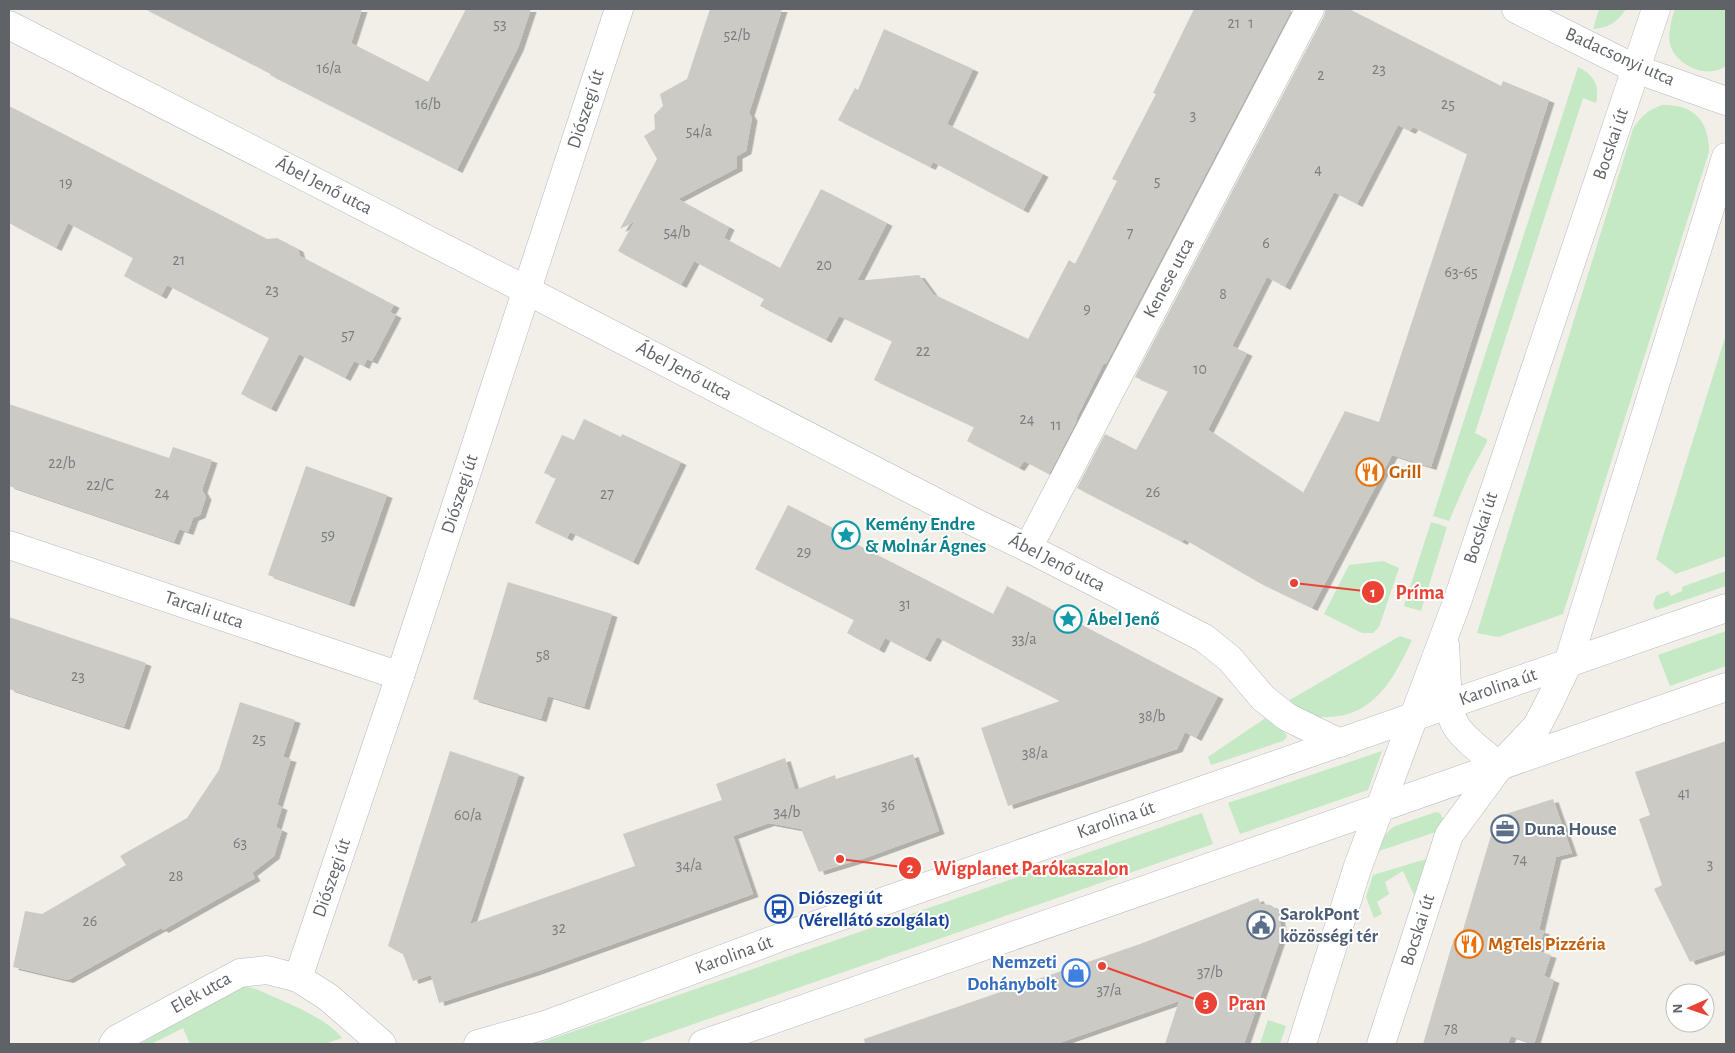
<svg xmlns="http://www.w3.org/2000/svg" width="1735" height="1053" font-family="'Alegreya Sans',sans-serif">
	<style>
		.green { fill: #c5e8c5 }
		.building { fill: #cccac5; fill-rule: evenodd; filter: url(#shadow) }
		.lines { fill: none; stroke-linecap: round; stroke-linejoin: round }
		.street-casing { stroke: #b5b8bc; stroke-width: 29 }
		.secondary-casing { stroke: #b6babf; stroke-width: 29 }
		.street { stroke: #fff; stroke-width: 28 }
		.secondary { stroke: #fff; stroke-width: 28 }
		.labels { text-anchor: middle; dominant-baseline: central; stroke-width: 4; stroke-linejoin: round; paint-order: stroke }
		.number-label { font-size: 16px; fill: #7a7d7f }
		.street-label { font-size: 19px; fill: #5f6368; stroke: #fff }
		.food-label { font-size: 19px; font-weight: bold; fill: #c56008; stroke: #fff; text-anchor: start }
		.culture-label { font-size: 19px; font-weight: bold; fill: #0d838f; stroke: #fff; text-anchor: start }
		.service-label { font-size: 19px; font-weight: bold; fill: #4e5e75; stroke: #fff; text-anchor: start }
		.transit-label { font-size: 19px; font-weight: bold; fill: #164399; stroke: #fff; text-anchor: start }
		.shop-label { font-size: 19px; font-weight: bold; fill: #366cbe; stroke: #fff; text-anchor: end }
		.leader { fill: none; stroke: #ea4335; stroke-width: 2 }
		.callout-dot { fill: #ea4335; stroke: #fff; stroke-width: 2 }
		.mark-label { font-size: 15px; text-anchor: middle; font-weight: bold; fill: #fff }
		.callout-label { font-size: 20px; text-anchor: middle; font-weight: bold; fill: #ea4335; stroke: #fff; stroke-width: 4; stroke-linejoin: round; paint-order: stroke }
	</style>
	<defs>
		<filter id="shadow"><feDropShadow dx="5.5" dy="3" stdDeviation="0" flood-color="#0004"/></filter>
	</defs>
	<rect width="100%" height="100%" fill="#f1efe8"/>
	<g class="green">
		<path d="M1599,9H1626C1618,22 1608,28 1593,29Z"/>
		<path d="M1675,9H1726V66C1708,79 1679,67 1671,47C1667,36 1671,20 1675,9Z"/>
		<path d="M1578,67C1594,75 1600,85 1596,103L1583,98L1475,433L1487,439V442L1469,475L1449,521L1433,516Z"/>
		<path d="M1662,105C1694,104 1709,121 1709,152L1563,614L1498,637L1477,633L1633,129C1641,116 1648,110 1662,105Z"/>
		<path d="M1726,334V556L1676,574L1656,559Z"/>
		<path d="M1431,522L1447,527L1421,611L1404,606Z"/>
		<path d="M1383,561L1399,568L1379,627L1373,633H1362L1324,614L1349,565Z"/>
		<path d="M1726,571V586L1656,610L1653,605L1656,596L1668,591L1671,596L1682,591V587Z"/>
		<path d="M1726,631V666L1670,686L1658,655Z"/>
		<path d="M1400,636L1412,640C1394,678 1374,718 1325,717C1318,717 1305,716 1299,712C1295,710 1291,704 1288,701Z"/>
		<path d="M1267,717L1285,733L1287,737L1283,741L1211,765L1208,757Z"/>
		<path d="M1382,751L1368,790L1240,834L1228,803Z"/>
		<path d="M1436,812L1440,813L1443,819L1439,831L1379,851C1383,840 1385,832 1395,826Z"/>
		<path d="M1202,813L1213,844L636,1044H537Z"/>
		<path d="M1426,859L1414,895L1403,871L1385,882L1389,894L1377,902L1382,914L1374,918L1366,897L1373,875Z"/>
		<path d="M241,987H247L256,989C281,1001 325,1016 342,1038L324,1044H190L183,1028L151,1044H140L202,1007Z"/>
		<path d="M1268,1020L1286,1026L1280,1044H1260Z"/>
	</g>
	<g class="building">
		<path d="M145,9H362L351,43L428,82L466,9H531L518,48L457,170L270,75L271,74Z"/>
		<path d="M710,9H782L749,113L752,118L746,151L737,156V168L678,199L729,227L724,238L780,268L821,189L887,223L857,281L919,275L933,294L1028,339L1069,260L1075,264L1117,181L1112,179L1156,94L1153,93L1194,9H1292L1106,364L1104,363L1076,419L1077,420L1049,474L1024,461L1019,468L967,441L974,427L874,380L892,341L839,316L826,340L760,306L764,299L694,261L681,285L618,251L634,222L620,229L657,159L644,136L655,129L654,115L663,106L660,94L687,79Z"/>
		<path d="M1326,9H1349L1501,86L1503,81L1549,100L1431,467L1392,455L1312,608L1258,582L1184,539L1182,542L1077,488L1105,434L1136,450L1168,391L1135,377L1324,16ZM1398,125L1410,131L1413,127L1467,154L1379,422L1345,411L1303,493L1208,430L1247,353L1232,346L1267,277L1285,287L1334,192L1357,204Z"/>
		<path d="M884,29L973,69L947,124L1043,174L1023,210L933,162L930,167L838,120L855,88L858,90Z"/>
		<path d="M9,106L267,239L277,238L298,249L300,256L394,305L390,312L396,315L372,361L367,359L364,366L354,361L345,378L299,354L271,409L241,394L269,338L167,285L161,296L124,276L133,258L68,223L56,248L9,223Z"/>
		<path d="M9,404L169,458L173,447L212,460L202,490L206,497L200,515L193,518L188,532L179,529L174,542L9,486Z"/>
		<path d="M584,419L621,437L622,434L681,462L633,562L570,532L567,538L535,523L556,478L544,473L562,435L574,440Z"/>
		<path d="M306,466L387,495L349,604L268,575Z"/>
		<path d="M788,505L852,538L850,541L993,614L1007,586L1218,696L1196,738L1185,732L1177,749L1008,806L981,728L1060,701L937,637L925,659L885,638L879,650L847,633L854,620L755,569Z"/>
		<path d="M508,582L612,614L584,707L548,696L541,719L473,699Z"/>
		<path d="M9,617L146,663L124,727L9,689Z"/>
		<path d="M240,702L295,720L283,757L291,759L277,805L282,807L276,827L282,830L274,856L252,873L255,878L163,930L161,928L68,980L13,967L25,911L42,914L126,865L120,856L187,818L219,770Z"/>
		<path d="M1726,741V950L1690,962L1654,889L1662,885L1639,819L1650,815L1635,772Z"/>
		<path d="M450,751L519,774L470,924L635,866L623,834L722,800L716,784L785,758L795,790L835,775L836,779L913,754L939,831L865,858L819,872L801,829L769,823L733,836L753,894L535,972L439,1003L431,975L413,981L403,954L388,946Z"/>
		<path d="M1553,799L1572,853L1556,857L1539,930L1544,931L1538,951L1551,955L1544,976L1554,980L1534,1044L1511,1036L1508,1044H1423L1454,938L1460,940L1492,832L1496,822L1509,813Z"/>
		<path d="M1258,898L1261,904L1271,905L1278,911L1282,934L1244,1044H1165L1179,1001L1056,1044H865L864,1039L1140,944Z"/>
	</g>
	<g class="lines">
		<g class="street-casing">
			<g id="street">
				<path d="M1516,9L1636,69L1726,101"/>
				<path d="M9,25L526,290L976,523L1028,548L1204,638L1230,659L1263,698L1287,717L1340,743"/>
				<path d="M9,545L400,676"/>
				<path d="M1028,548L1310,9"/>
				<path d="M298,978L400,676L619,9"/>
				<path d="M113,1044L117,1039L240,973L267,970L298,978L328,997L382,1044"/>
				<path d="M1302,1044L1357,869L1414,716"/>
				<path d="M1381,1044L1449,835L1500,766"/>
			</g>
		</g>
		<g class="secondary-casing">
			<g id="secondary">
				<path d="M1445,645C1447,667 1445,708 1456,726C1465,740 1487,756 1500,766"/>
				<path d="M1414,716L1457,602L1656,9"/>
				<path d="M1502,763L1537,726L1550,701L1568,663L1726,157"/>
				<path d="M478,1044L545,1025L784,936L1726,608"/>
				<path d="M703,1044L1726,687"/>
			</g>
		</g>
		<use href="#street" class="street"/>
		<use href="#secondary" class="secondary"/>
	</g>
	<defs>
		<g id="restaurant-ring" transform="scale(1.4375)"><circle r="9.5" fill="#fff" stroke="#e8710a" stroke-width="1.5"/><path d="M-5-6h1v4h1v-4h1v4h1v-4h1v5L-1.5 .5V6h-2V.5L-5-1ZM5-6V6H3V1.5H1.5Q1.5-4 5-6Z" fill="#e8710a"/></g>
		<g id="sight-ring" transform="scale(1.4375)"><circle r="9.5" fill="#fff" stroke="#0f9aa8" stroke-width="1.5"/><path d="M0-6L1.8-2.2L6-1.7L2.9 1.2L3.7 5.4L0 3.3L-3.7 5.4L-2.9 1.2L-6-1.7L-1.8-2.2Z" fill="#0f9aa8"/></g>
		<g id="office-ring" transform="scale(1.4375)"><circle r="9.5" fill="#fff" stroke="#5c6f8a" stroke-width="1.5"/><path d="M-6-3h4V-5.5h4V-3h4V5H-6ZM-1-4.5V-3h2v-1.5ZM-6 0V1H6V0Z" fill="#5c6f8a"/></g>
		<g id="bus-ring" transform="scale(1.4375)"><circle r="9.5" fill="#fff" stroke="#1a4fb4" stroke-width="1.5"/><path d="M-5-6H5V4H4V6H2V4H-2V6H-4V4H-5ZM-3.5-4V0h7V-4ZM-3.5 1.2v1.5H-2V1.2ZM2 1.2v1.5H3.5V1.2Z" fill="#1a4fb4"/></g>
		<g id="civic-ring" transform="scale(1.4375)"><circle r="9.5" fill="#fff" stroke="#5c6f8a" stroke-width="1.5"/><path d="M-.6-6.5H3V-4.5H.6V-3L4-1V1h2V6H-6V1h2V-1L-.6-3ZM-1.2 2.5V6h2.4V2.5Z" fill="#5c6f8a"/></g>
		<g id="shop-ring" transform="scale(1.4375)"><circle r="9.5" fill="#fff" stroke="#3f7fe0" stroke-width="1.5"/><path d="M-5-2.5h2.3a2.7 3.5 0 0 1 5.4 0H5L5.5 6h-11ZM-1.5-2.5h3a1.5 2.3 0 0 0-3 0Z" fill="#3f7fe0"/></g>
	</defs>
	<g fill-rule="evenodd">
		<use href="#restaurant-ring" x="1370" y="472"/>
		<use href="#sight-ring" x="846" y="535"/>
		<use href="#sight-ring" x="1068" y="619"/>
		<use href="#office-ring" x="1505" y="829"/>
		<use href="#bus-ring" x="779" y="909"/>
		<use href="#civic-ring" x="1261" y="925"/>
		<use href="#restaurant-ring" x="1469" y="944"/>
		<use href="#shop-ring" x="1076" y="973"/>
	</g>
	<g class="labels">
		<g class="number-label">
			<text x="1234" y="23">21</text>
			<text x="1251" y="23">1</text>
			<text x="500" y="24">53</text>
			<text x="737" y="35">52/b</text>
			<text x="329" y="68">16/a</text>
			<text x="1379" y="69">23</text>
			<text x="1321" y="75">2</text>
			<text x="428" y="104">16/b</text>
			<text x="1448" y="104">25</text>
			<text x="1193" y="115">3</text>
			<text x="699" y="131">54/a</text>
			<text x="1318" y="169">4</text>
			<text x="1157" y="181">5</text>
			<text x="66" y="183">19</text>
			<text x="677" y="232">54/b</text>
			<text x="1130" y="233">7</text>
			<text x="1266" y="243">6</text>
			<text x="179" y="260">21</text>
			<text x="824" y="265">20</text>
			<text x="1461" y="272">63-65</text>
			<text x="272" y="290">23</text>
			<text x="1223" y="294">8</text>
			<text x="1087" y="309">9</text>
			<text x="348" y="335">57</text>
			<text x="923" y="351">22</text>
			<text x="1200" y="369">10</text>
			<text x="1027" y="419">24</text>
			<text x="1056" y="425">11</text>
			<text x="62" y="463">22/b</text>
			<text x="100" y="485">22/C</text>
			<text x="1153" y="492">26</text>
			<text x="162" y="493">24</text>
			<text x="607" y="494">27</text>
			<text x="328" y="535">59</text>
			<text x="804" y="552">29</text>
			<text x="905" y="604">31</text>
			<text x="1024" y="639">33/a</text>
			<text x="543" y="655">58</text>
			<text x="78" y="676">23</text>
			<text x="1152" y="716">38/b</text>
			<text x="259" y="739">25</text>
			<text x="1035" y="753">38/a</text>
			<text x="1684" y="793">41</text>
			<text x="888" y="805">36</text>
			<text x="787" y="812">34/b</text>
			<text x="468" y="815">60/a</text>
			<text x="240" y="843">63</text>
			<text x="1520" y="859">74</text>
			<text x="1710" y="864">3</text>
			<text x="689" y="865">34/a</text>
			<text x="176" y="876">28</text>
			<text x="90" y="921">26</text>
			<text x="559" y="928">32</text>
			<text x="1210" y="972">37/b</text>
			<text x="1109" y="990">37/a</text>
			<text x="1451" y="1029">78</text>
		</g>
		<g class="street-label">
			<text transform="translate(1620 57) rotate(24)">Badacsonyi utca</text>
			<text transform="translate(586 109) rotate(-72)">Diószegi út</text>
			<text transform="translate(1611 144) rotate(-71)">Bocskai út</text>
			<text transform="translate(324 186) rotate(27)">Ábel Jenő utca</text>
			<text transform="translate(1169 278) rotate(-62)">Kenese utca</text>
			<text transform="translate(684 371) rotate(28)">Ábel Jenő utca</text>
			<text transform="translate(460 494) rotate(-72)">Diószegi út</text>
			<text transform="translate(1481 528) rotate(-72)">Bocskai út</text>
			<text transform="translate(1057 563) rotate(27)">Ábel Jenő utca</text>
			<text transform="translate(204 610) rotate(19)">Tarcali utca</text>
			<text transform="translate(1498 687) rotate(-19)">Karolina út</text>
			<text transform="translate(1116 820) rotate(-19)">Karolina út</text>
			<text transform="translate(332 878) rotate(-71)">Diószegi út</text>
			<text transform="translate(1418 930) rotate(-72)">Bocskai út</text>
			<text transform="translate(734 955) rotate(-20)">Karolina út</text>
			<text transform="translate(201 993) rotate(-29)">Elek utca</text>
		</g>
		<g class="food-label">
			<text x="1389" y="472">Grill</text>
			<text x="1488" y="944">MgTels Pizzéria</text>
		</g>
		<g class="culture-label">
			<text x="865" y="524">Kemény Endre<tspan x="865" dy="22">&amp; Molnár Ágnes</tspan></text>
			<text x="1087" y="619">Ábel Jenő</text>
		</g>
		<g class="service-label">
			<text x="1524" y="829">Duna House</text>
			<text x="1280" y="914">SarokPont<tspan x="1280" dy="22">közösségi tér</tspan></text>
		</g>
		<g class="transit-label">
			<text x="798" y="898">Diószegi út<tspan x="798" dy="22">(Vérellátó szolgálat)</tspan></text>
		</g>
		<g class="shop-label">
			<text x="1057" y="962">Nemzeti<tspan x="1057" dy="22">Dohánybolt</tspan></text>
		</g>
	</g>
	<path class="leader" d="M1294 583L1373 592M840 859L910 868M1102 966L1206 1003"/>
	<g class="callout-dot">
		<circle cx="1294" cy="583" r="5"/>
		<circle cx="840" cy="859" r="5"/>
		<circle cx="1102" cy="966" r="5"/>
		<circle cx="1373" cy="592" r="12"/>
		<circle cx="910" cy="868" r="12"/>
		<circle cx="1206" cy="1003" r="12"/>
	</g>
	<g class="mark-label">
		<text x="1373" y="597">1</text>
		<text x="910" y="873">2</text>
		<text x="1206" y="1008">3</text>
	</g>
	<g class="callout-label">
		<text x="1420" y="599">Príma</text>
		<text x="1031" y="875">Wigplanet Parókaszalon</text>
		<text x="1247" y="1010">Pran</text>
	</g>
	<rect width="1735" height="1053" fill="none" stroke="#5f6368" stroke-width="20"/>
	<g transform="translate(1690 1008) rotate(268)"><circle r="24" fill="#ffffff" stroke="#bfc1c3"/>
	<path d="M0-4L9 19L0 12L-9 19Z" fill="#ea4335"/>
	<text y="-8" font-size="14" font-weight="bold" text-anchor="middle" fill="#5f6368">N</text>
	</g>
</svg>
